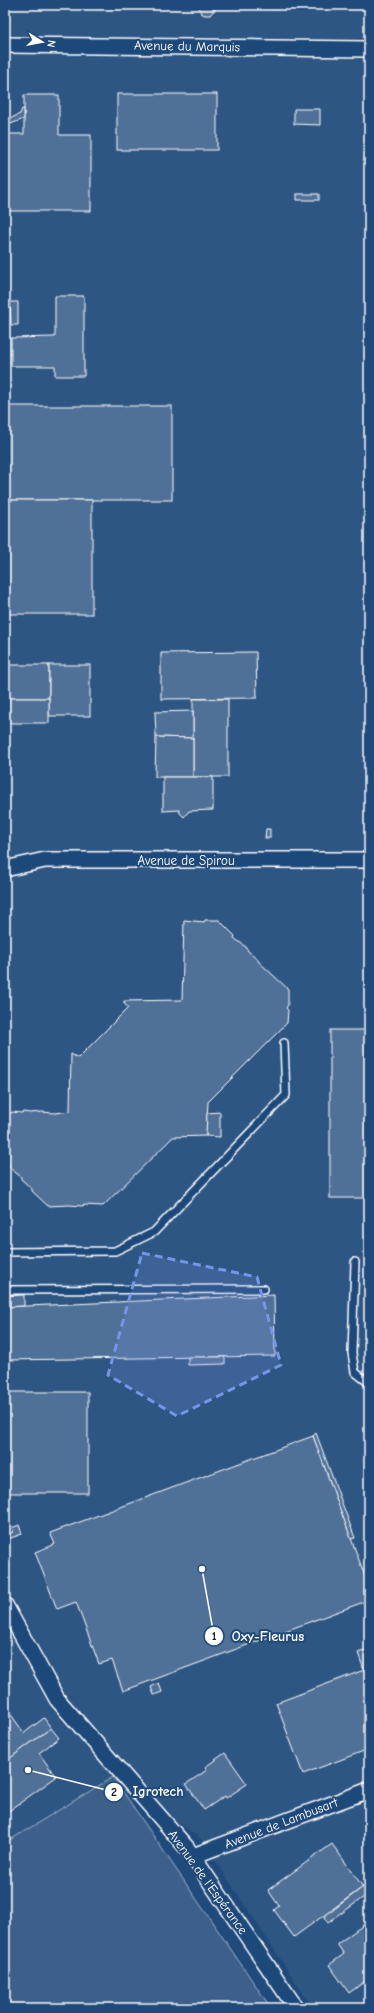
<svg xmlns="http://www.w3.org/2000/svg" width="374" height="2013" font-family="'Comic Neue',sans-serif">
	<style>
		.built { fill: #2e5683 }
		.green { fill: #3c618b; stroke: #9eb0c5 }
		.building { fill: #507197; stroke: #fff }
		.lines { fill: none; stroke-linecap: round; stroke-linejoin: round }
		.lane-casing { stroke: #fff; stroke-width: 10 }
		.street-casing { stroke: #fff; stroke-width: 18 }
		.lane { stroke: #1f4a7a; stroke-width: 7 }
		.street { stroke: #1f4a7a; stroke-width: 15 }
		.marked { fill: #7795e8; fill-opacity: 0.2; stroke: #7795e8; stroke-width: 3; stroke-dasharray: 8 5; stroke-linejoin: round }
		.labels { text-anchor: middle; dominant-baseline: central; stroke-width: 4; stroke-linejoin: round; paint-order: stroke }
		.street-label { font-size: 13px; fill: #fff; stroke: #1f4a7a }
		.leader { fill: none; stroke: #fff; stroke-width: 1.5 }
		.callout-dot { fill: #fff; stroke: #1f4a7a; stroke-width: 1.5 }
		.mark-label { font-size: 12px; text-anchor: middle; font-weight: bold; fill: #111 }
		.callout-label { font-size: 14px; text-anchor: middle; font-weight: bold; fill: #fff; stroke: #1f4a7a; stroke-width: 4; stroke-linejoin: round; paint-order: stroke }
	</style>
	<rect width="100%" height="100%" fill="#1f4a7a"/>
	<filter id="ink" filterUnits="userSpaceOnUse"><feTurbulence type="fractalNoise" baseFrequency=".025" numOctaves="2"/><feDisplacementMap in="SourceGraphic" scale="8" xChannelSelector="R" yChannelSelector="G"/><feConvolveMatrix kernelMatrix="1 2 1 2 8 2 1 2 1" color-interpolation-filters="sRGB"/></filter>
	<g filter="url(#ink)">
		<path class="built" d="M5,5H369V2008H313L201,1839L113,1777L5,1846Z"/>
		<path class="green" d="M113,1777L271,2008H5V1843Z"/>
		<g class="building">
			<path d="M198,5H216V8L210,15H205L201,13Z"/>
			<rect x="270" y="5" width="83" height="4"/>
			<rect x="117" y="94" width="100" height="56"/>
			<path d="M24,95H59V135H91V211H5V134H24Z"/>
			<path d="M22,109H24V119L5,126V121L20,114Z"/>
			<path d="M294,109H320V125L294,124Z"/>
			<path d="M5,114H8V122L5,121Z"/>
			<rect x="297" y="194" width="22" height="6"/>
			<path d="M55,296H84V376H55V366H11V338L55,337Z"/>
			<path d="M10,302H18V325H11Z"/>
			<rect x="5" y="349" width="3" height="5"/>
			<rect x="5" y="406" width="167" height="94"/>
			<rect x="5" y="500" width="87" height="114"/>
			<path d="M256,652L257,698L161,699V653Z"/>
			<rect x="5" y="665" width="44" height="33"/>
			<rect x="49" y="665" width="41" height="51"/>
			<rect x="5" y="698" width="44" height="25"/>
			<rect x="193" y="699" width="35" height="78"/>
			<path d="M193,711V738L156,737L155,712Z"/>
			<path d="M156,737L193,738V777H155Z"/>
			<path d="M163,777H213V810L189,811L184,817L180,813L179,810L163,811Z"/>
			<path d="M266,829H270V838H265Z"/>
			<path d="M184,920L204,922L205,920H219L235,936L234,938L246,947L248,951L257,958L259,962L288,989V1005L286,1008L288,1010L287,1023L208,1102L206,1136L173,1137L103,1206L84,1205L83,1206L69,1205L48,1206L32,1191V1189L21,1179V1177L10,1168L8,1164L5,1163V1112L11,1113L12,1112L22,1113L23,1112L30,1113L41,1112L56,1113L70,1111L71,1054L78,1058L128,1008L124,1003V1001L182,1000Z"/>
			<rect x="330" y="1030" width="39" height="168"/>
			<path d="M220,1112V1137L206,1136L207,1113Z"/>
			<path d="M24,1295V1306L5,1307V1296Z"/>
			<path d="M274,1295L275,1356L5,1360V1307Z"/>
			<path d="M188,1357H225V1364L188,1365Z"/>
			<rect x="5" y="1392" width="83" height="101"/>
			<path d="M316,1433L355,1538L351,1539L313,1436Z"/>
			<path d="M313,1436L369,1587V1600L123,1691L112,1660L99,1664L76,1602L57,1609L35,1552L55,1544L50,1533Z"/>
			<path d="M19,1525L22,1534L8,1539L6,1535L13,1532L12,1528Z"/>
			<path d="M369,1649V1749L303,1774L276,1703L364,1670L358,1653Z"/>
			<path d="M5,1664L10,1671L5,1675Z"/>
			<path d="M159,1683L162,1692L154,1695L151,1687Z"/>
			<path d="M7,1709L24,1733L44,1718L51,1728L5,1762V1710Z"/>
			<path d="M51,1728L59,1738L39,1753L56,1777L6,1813L5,1762Z"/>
			<path d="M225,1753L247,1784L226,1798L225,1796L204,1810L186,1784L207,1770L205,1767Z"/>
			<path d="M332,1844L363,1887L294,1937L274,1910L279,1906L268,1890Z"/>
			<path d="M363,1887L368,1894L328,1923L324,1917Z"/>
			<path d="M369,1921V1988L364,1982L349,1993L329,1965L344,1954L337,1944Z"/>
		</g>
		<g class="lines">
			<g class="lane-casing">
				<g id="lane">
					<path d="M5,1252L115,1251L154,1232L286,1095L284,1043"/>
					<path d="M355,1262L352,1353L355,1372L369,1383"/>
					<path d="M5,1290L264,1289"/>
				</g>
			</g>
			<g class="street-casing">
				<g id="street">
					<path d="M5,45L369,49"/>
					<path d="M5,869L45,860H369"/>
					<path d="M5,1605L57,1699L187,1848L296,2008"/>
					<path d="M193,1856L369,1790"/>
				</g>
			</g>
			<use href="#lane" class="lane"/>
			<use href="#street" class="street"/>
		</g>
	</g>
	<path class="marked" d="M142,1253L257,1277L281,1365L177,1416L108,1375Z"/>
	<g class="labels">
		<g class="street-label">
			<text transform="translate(187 46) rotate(1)">Avenue du Marquis</text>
			<text x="186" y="860">Avenue de Spirou</text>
			<text transform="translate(281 1823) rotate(-21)">Avenue de Lambusart</text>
			<text transform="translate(208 1882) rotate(54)">Avenue de l'Espérance</text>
		</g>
	</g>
	<path class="leader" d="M202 1569L214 1636M28 1770L114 1792"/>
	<g class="callout-dot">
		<circle cx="202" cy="1569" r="4"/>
		<circle cx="28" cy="1770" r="4"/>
		<circle cx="214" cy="1636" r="10"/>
		<circle cx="114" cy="1792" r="10"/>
	</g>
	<g class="mark-label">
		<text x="214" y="1640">1</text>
		<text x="114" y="1796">2</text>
	</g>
	<g class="callout-label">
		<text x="268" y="1641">Oxy-Fleurus</text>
		<text x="158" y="1796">Igrotech</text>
	</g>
	<rect width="374" height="2013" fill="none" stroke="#1f4a7a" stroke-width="20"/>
	<rect x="10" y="10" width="354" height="1993" fill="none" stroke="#fff" stroke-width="1.5" filter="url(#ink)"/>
	<g transform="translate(42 42) rotate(101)" stroke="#1f4a7a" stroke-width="3" paint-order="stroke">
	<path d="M0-3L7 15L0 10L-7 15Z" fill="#ffffff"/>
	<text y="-6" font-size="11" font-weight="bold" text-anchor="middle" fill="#ffffff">N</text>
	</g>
</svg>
